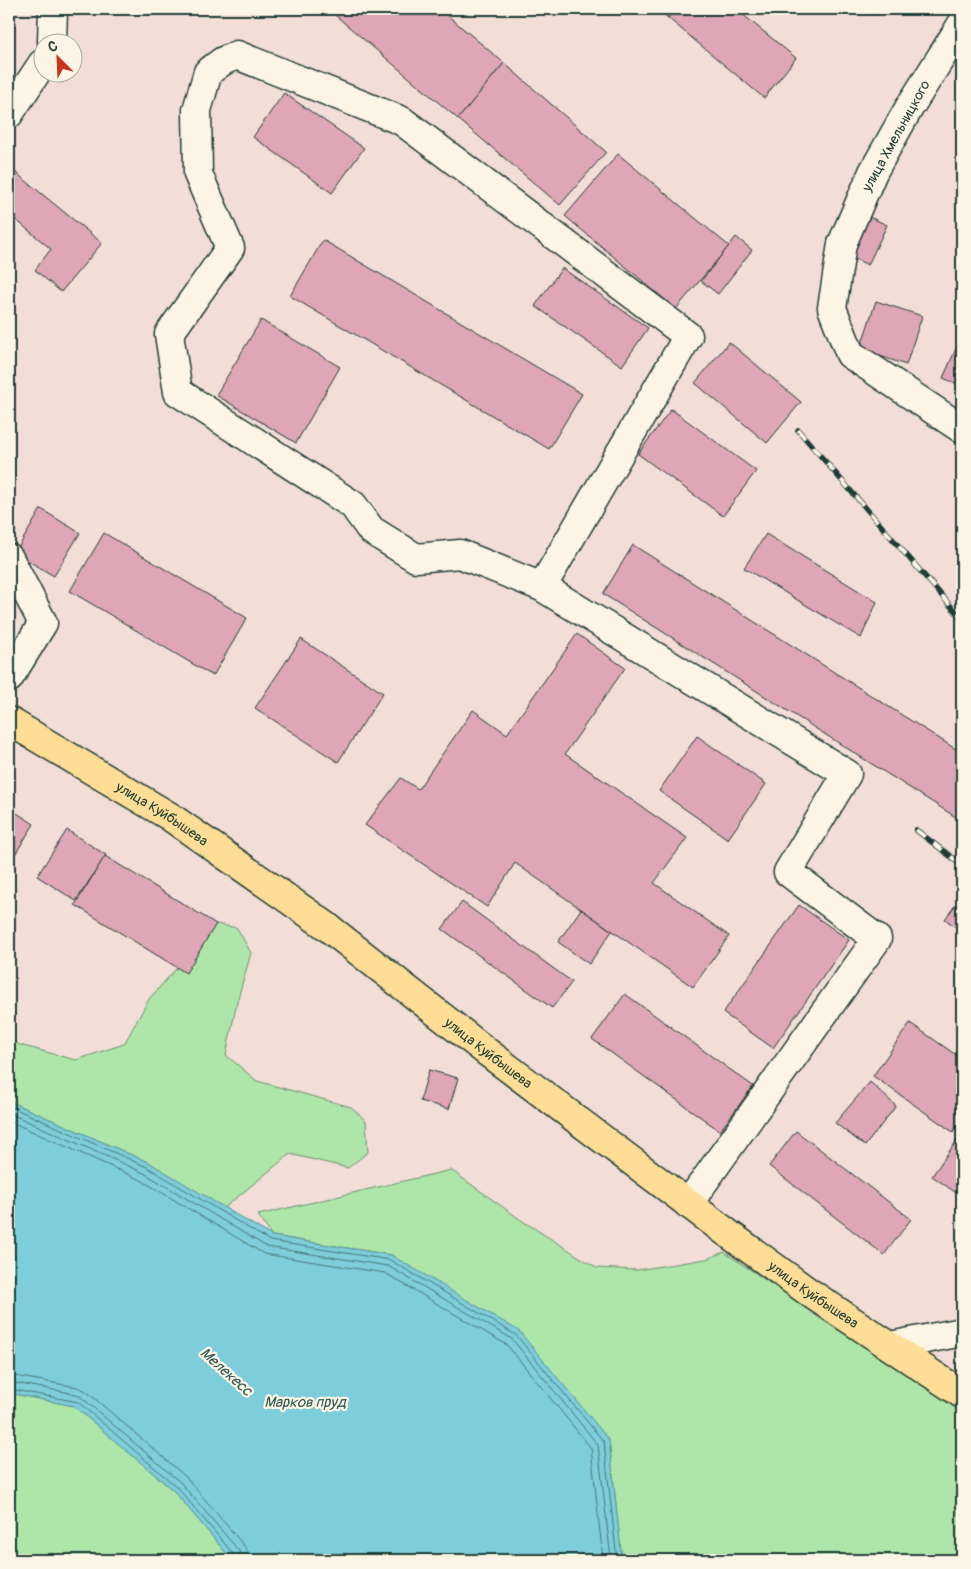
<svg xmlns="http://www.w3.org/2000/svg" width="971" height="1569" font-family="Pangolin,sans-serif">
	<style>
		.green { fill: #aee5a9; stroke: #66916e }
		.water { fill: #7ecddb; stroke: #589398 }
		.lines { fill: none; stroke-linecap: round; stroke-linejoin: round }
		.shore { stroke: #457777; stroke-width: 1 }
		.building { fill: #dea6b7; stroke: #1f3d34 }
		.minor-casing { stroke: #1f3d34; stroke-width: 31 }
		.major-casing { stroke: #1f3d34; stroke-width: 31 }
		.minor { stroke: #fcf5e5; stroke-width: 28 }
		.major { stroke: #fedd96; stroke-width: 28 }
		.rail-casing { stroke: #1f3d34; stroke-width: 5.5 }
		.rail { stroke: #fcf5e5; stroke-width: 4; stroke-dasharray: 11; stroke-linecap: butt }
		.labels { text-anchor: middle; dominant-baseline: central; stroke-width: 4.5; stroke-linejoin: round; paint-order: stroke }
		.street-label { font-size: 14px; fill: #1f3d34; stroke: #fcf5e5 }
		.water-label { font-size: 15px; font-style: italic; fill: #325a55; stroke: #fcf5e5 }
	</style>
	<rect width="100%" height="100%" fill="#f3ddd7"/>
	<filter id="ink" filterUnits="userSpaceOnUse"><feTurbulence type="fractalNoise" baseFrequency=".02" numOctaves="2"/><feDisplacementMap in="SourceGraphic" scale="10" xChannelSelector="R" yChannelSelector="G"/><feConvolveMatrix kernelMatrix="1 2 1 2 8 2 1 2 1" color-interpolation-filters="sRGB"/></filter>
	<g filter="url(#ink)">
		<g class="green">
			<path d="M216,924L237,928L251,953L237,1002L226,1055L257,1081L351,1107L366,1121L368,1152L348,1168L290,1154L224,1208L150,1163L9,1101V1039L20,1045L76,1060L124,1044L149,999Z"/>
			<path d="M451,1170L521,1220L597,1268L637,1270L706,1259L724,1252L962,1412V1560H622L609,1440L392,1255L272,1236L258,1215Z"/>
			<path d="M9,1393L74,1406L174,1491L232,1560H9Z"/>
		</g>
		<path class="water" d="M9,1101L150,1163L272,1236L391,1255L519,1331L609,1440L622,1560H232L174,1491L74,1406L9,1393Z"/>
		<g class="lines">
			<g class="shore">
				<path d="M9,1106L147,1167L270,1241L390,1260L516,1335L604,1442L617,1560"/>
				<path d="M9,1113L144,1173L267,1247L388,1266L512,1339L598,1445L611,1560"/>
				<path d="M9,1121L141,1180L264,1254L385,1273L507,1345L591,1448L603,1560"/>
				<path d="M9,1375L77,1387L86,1391L186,1477L245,1547L249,1554V1560"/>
				<path d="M9,1382L76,1394L81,1397L181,1483L239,1551L242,1560"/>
				<path d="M9,1389L78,1402L177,1487L234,1555L235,1560"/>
			</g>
		</g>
		<g class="building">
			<path d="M330,9H440L504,63L458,119L329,10Z"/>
			<path d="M657,9H675L668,18Z"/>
			<path d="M675,9H736L796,58L764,98L668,18Z"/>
			<path d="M504,63L606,152L560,205L458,119Z"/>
			<path d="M284,93L364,148L332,193L253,137Z"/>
			<path d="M618,154L729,246L676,309L565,216Z"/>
			<path d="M9,167L102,243L61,292L35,270L51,249L9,214Z"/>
			<path d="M865,215L887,225L868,265L846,255Z"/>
			<path d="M736,237L752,250L718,294L701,281Z"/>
			<path d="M323,240L582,394L549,449L290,296Z"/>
			<path d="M562,268L648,328L622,366L535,306Z"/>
			<path d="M876,301L922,316L906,365L860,349Z"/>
			<path d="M261,320L340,367L296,443L216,395Z"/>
			<path d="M729,342L801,402L767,443L695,383Z"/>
			<path d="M959,342L962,344V386L943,378Z"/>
			<path d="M671,409L756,471L723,516L638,454Z"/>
			<path d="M41,509L80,533L54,576L15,553Z"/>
			<path d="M104,533L247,618L213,676L70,591Z"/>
			<path d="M766,534L877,602L861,638L744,568Z"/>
			<path d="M633,545L962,753V821L603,594Z"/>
			<path d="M577,634L625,668L565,754L687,838L654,883L729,936L693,987L515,863L487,907L365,825L401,778L418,789L473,710L507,734Z"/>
			<path d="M301,639L383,693L338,762L255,708Z"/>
			<path d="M697,736L766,784L728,839L659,791Z"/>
			<path d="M9,808L34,824L9,864Z"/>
			<path d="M67,830L106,855L76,901L37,876Z"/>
			<path d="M105,856L216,924L186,973L75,905Z"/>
			<path d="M962,896V932L945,919Z"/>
			<path d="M462,902L572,982L552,1008L442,929Z"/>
			<path d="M799,905L849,940L773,1048L723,1013Z"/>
			<path d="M581,909L612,931L589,964L558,942Z"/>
			<path d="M625,994L753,1086L720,1131L592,1039Z"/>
			<path d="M910,1023L962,1059V1119L953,1132L873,1076Z"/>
			<path d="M429,1070L458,1078L449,1109L420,1101Z"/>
			<path d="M870,1082L896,1106L865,1146L835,1123Z"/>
			<path d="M796,1131L911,1219L884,1255L769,1166Z"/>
			<path d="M962,1133V1197L932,1176Z"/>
		</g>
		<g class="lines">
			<g class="minor-casing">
				<g id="minor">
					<path d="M962,24L909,108L873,172L842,244L832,308L850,354L962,429"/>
					<path d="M52,42L53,9"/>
					<path d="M9,114L42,64"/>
					<path d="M9,558L43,623L9,678"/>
					<path d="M542,587L688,336L402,121L237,55L223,61L208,72L197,110L198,174L230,248L169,334L178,392L353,505L371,530L416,558L460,554L542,587L847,774L788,872L877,939L688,1204"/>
					<path d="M890,1346L962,1332"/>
				</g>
			</g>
			<g class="major-casing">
				<g id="major">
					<path id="s1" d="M9,721L169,816L325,925L487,1052L726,1232L810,1293L962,1394"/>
				</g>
			</g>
			<use href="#minor" class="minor"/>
			<use href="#major" class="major"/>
			<g class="rail-casing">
				<g id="rail">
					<path d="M798,430L962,619"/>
					<path d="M916,830L962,865"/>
				</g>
			</g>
			<use href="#rail" class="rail"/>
		</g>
	</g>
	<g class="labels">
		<g class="street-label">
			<text transform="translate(896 136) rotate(-61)">улица Хмельницкого</text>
			<text stroke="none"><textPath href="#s1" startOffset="179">улица Куйбышева</textPath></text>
			<text stroke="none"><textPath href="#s1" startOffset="584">улица Куйбышева</textPath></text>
			<text stroke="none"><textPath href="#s1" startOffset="989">улица Куйбышева</textPath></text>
		</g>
		<g class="water-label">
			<text transform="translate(226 1372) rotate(42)">Мелекесс</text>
			<text x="305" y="1402">Марков пруд</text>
		</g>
	</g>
	<rect width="971" height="1569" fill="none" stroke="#fcf5e5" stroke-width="30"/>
	<rect x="15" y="15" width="941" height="1539" fill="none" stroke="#1f3d34" stroke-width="2" filter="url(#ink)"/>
	<g transform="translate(58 58) rotate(336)"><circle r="24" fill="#fcf5e5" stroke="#a4ab9e"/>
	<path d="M0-4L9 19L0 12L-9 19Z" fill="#c8321e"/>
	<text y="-8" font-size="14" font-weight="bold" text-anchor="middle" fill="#1f3d34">С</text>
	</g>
</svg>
